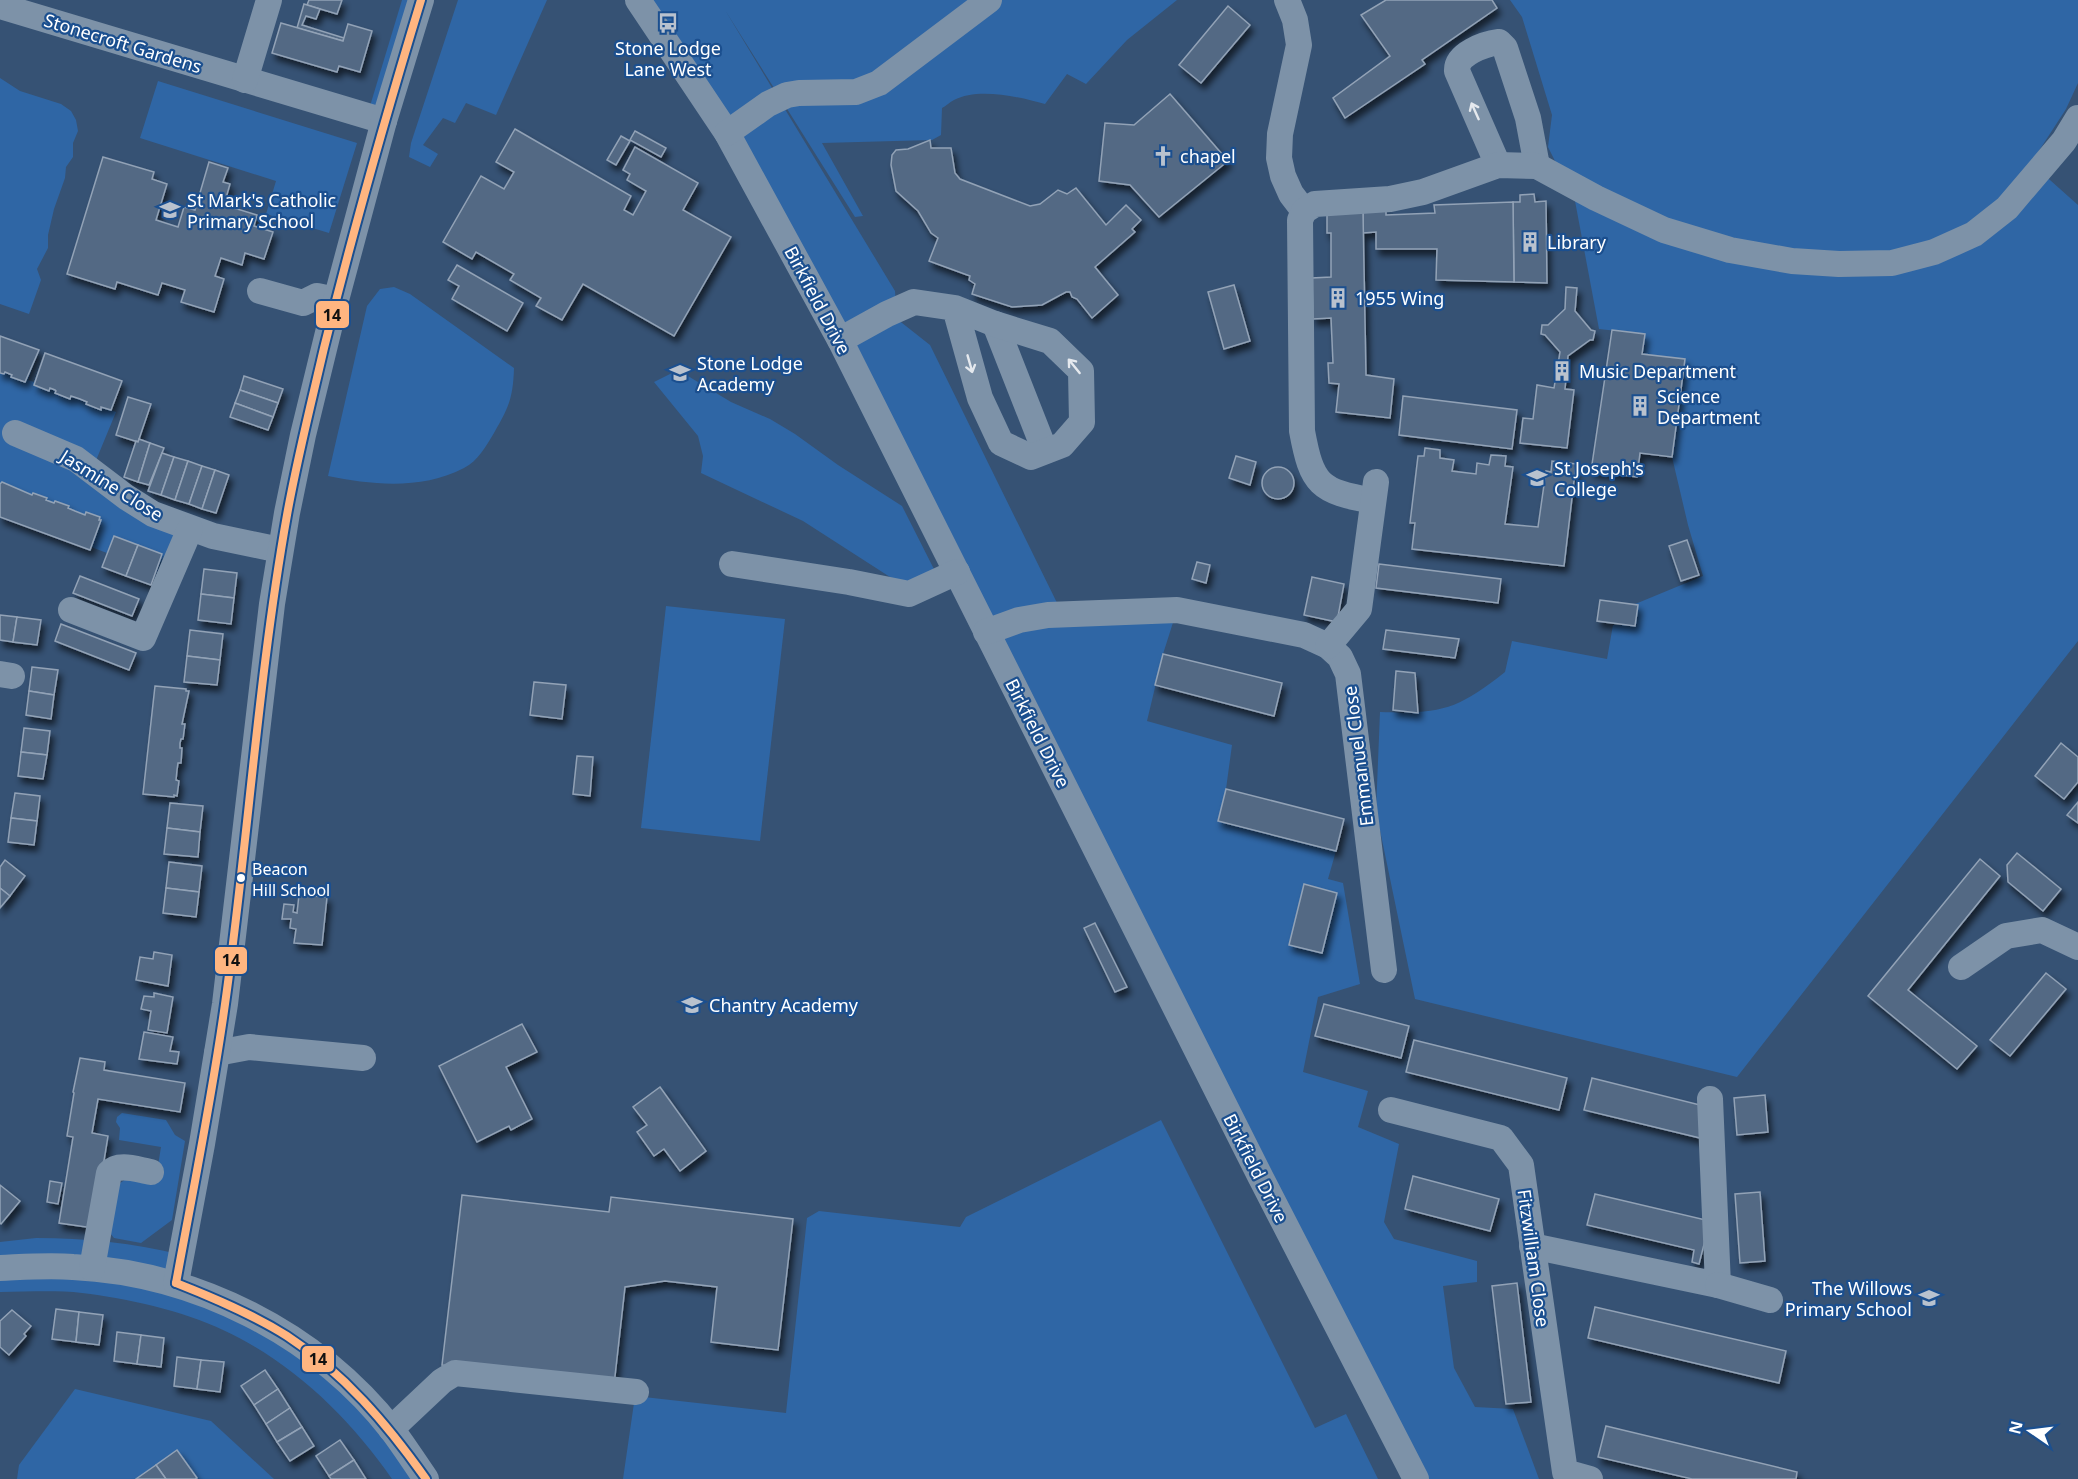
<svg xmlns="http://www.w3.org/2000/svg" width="2078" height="1479" font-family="'Noto Sans',sans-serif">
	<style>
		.green { fill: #2f66a5 }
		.building { fill: #526984; stroke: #92a2b6; stroke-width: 1.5; filter: url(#shadow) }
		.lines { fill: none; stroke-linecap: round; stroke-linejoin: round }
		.minor { stroke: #7d92a8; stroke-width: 26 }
		.bus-1-casing { stroke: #1b4f8f; stroke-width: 12 }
		.bus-1 { stroke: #ffb580; stroke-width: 8 }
		.oneway { stroke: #e5e9ee }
		.bus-dot { fill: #fff; stroke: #1b4f8f; stroke-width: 2 }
		.labels { text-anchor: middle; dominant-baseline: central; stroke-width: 4.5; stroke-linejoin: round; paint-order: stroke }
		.bus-label { font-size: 16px; fill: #fff; stroke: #1b4f8f; text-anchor: start }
		.street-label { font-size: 18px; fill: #fff; stroke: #1b4f8f }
		.poi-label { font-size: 18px; fill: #fff; stroke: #1b4f8f; text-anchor: start }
		.line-badge { stroke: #1b4f8f; stroke-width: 2 }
		.pale-badge-label { font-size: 16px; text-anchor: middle; font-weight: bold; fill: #111 }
	</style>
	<defs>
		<filter id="shadow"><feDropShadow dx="3.5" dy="6" stdDeviation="3" flood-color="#0009"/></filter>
	</defs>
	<rect width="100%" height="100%" fill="#365274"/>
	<g class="green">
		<path d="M402,0H421L384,121L367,116Z"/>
		<path d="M458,0H547L496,115L466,103L455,123L443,118L423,145L438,154L430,167L409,157L411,143Z"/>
		<path d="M638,0H1177L1127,40L1086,84L1067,74L1045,104C1020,97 978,87 954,100C950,102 946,106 942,108L941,135L932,140L822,143L863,216L855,217L725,10L895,291L897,319L930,345L1062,613L1177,610L1163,654L1147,721L1232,745L1226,789L1218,821L1336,851L1328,879L1343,883L1360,984L1318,997L1303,1072L1368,1091L1358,1127L1399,1144L1384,1222L1394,1239L1477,1261V1282L1443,1286L1454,1368L1475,1407L1513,1409L1539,1479H1416L840,340Z"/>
		<path d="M1510,0H2078V83L2066,109L2031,163L2078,205V641L1737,1077L1415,999L1376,811L1380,712C1441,714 1457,710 1505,672L1512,641L1607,659L1613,625H1624L1628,607L1703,576L1688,525L1672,457L1684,359L1642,354L1644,334L1599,329L1575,201L1548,147L1552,115L1522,17Z"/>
		<path d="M0,78L20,91L61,104L71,111L76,120L78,131L73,143V157L66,167L65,178L54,209L48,235V248L37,269L41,280L29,314L0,304Z"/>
		<path d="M158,81L357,143L329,233L266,214L276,181L140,138Z"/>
		<path d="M394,287L410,294L514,368C513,398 509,407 494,433C486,446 478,461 464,468C422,490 372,485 328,476L367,306L380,289Z"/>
		<path d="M0,336L39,350L28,380L34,382L45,353L122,381L111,410L116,412L97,458L100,477L190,529L166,584L153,579L151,585L102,567L107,553L91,547L90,550L0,517Z"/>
		<path d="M678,370L731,402L770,419L795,434L838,465L902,506L939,579L904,586L803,521L701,473L703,456L698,436L654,382Z"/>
		<path d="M666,606L785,619L760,841L641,828Z"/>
		<path d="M122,1113L166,1120L175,1135L185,1141L172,1220L141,1243L114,1238L106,1228L113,1188L126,1179L155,1184L161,1147L119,1140L120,1128L116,1122L117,1117Z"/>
		<path d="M1161,1120L1315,1428L1346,1414L1378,1479H623L635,1396L786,1413L807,1218L819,1211L960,1227L966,1217Z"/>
		<path d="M36,1238C86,1238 133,1243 182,1255L176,1283L289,1337L426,1479H392C349,1417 292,1362 223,1330C184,1311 126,1298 82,1293C55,1290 27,1292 0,1292V1242Z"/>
		<path d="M75,1389L211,1421L274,1479H17L19,1465Z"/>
	</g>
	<g class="building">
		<path d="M309,0H342L337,14L307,5Z"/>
		<path d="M1386,0H1492L1497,8L1422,60L1425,64L1345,118L1333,98L1390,56L1361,15Z"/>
		<path d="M304,4L320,9L316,19L306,16L302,25L344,38L343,41L297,28Z"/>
		<path d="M1228,6L1250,25L1201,83L1179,65Z"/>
		<path d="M281,23L343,41L348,24L372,31L360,72L339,66L337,72L272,53Z"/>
		<path d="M1170,94L1228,161L1159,217L1130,185L1099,181L1105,123L1134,125Z"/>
		<path d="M515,129L631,196L624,210L633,215L646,191L627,180L630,174L623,170L635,147L698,183L683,210L731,237L674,336L583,284L562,320L536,306L541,298L510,280L514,274L476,252L472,259L443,242L481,176L504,189L514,172L496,162Z"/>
		<path d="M635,131L666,148L661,157L630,140Z"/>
		<path d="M621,136L630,141L616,165L607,160Z"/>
		<path d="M930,140L931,148H951L955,173L960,179L1030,206L1040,204L1058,190L1067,194L1076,188L1106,225L1126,205L1141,220L1132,229L1135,232L1095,267L1118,295L1092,318L1077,299L1072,297L1070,292H1066L1042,305L1012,307L972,294L975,284L969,280L970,276L929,261L938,238L931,233L918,211L896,191L891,165L892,155L896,150L908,149Z"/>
		<path d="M103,157L154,172L152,179L167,184L156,220L178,227L184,207L195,210L209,162L228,168L223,182L230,184L224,205L257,215L254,226L273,232L264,259L245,253L242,265L221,258L215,276L224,279L214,312L181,302L185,290L162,283L158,295L117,282L115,289L67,274Z"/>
		<path d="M1534,194L1535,202L1546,201L1547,283L1514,282L1513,202H1520V195Z"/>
		<path d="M1513,202L1514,282L1436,280L1437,249H1376V232L1363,233V212L1386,210V215L1435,213L1434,205Z"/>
		<path d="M1363,212L1366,375L1394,379L1390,418L1336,412L1339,384L1329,383L1328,363H1333L1331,318L1313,319L1312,278L1331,277V233H1327V214Z"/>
		<path d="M457,265L523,303L507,331L452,299L459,286L448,280Z"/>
		<path d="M1234,285L1250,341L1224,349L1208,292Z"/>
		<path d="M1566,287L1577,288L1575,311L1591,330L1595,331L1593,340H1590L1568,356L1565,389L1574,390L1567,448L1520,443L1523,418L1533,419L1537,385L1554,388L1560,352L1545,335L1541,334L1542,325H1548L1565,309Z"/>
		<path d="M1612,330L1645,334L1642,354L1685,359L1672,457L1640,453L1637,477L1591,471Z"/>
		<path d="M0,336L39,350L25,382L11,377L12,375L5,372L4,374L0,373Z"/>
		<path d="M45,353L122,381L111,410L101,407V410L86,404L87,402L80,399L71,396L70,399L55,393L56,391L55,390L50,388L49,391L34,385Z"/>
		<path d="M244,376L283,389L278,403L240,390Z"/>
		<path d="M240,390L278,403L273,417L235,403Z"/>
		<path d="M1403,396L1517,410L1512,449L1399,435Z"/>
		<path d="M128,397L151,404L138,442L116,435Z"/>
		<path d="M235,403L273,417L268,430L230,417Z"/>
		<path d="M139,439L150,443L138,482L124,477L136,441L138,442Z"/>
		<path d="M150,443L164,448L149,485L138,482Z"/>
		<path d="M1425,448L1440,450V458L1454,460L1452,471L1476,474L1477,463L1489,465L1491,455L1506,456L1505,466L1513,467L1505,524L1538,527L1546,471L1551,472L1552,461L1576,464L1564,566L1412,549L1415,523H1410L1418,456H1424Z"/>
		<path d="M162,453L174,457L161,495L148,491Z"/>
		<path d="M1236,456L1256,462L1250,485L1229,478Z"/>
		<path d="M174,457L188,461L175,500L161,495Z"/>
		<path d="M188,461L202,466L189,504L175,500Z"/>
		<path d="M202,466L215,470L202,509L189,504Z"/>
		<circle cx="1278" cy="483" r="16"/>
		<path d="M215,470L229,475L216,513L202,509Z"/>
		<path d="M2,482L32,495L33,493L47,498L46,500L54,503L55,501L69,506L68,508L75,511L85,515L86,512L100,517L99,520H101L90,550L0,517V484Z"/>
		<path d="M114,536L138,545L126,576L102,567Z"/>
		<path d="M1687,540L1699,575L1681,581L1669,546Z"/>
		<path d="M138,545L162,554L151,585L126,576Z"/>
		<path d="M1197,562L1210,565L1206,583L1192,579Z"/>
		<path d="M1379,564L1501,579L1498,603L1376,588Z"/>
		<path d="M204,569L237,573L234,598L201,594Z"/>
		<path d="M80,576L139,599L132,616L73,593Z"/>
		<path d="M1312,577L1344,584L1337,622L1304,615Z"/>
		<path d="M201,594L234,598L231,624L198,620Z"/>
		<path d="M1600,600L1638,605L1635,626L1597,621Z"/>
		<path d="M0,615L17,617L13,642L0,640Z"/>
		<path d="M17,617L41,620L37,645L13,642Z"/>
		<path d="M61,624L136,653L129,670L55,641Z"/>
		<path d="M190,630L223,634L220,660L187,656Z"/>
		<path d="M1386,630L1459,639L1455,658L1383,649Z"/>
		<path d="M1163,654L1282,683L1274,716L1155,685Z"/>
		<path d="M187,656L220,660L217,685L184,682Z"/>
		<path d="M32,667L58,670L54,695L29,691Z"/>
		<path d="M1396,671L1415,673L1418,713L1393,710Z"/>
		<path d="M534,682L566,685L562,719L530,715Z"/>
		<path d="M155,686L186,689V691H189L182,724H185L183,739H181L180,743V748H182L181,763H178L177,770L176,780L179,781L177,796L174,795V797L143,794Z"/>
		<path d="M29,691L54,695L51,719L26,715Z"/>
		<path d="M24,728L50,731L47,755L21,752Z"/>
		<path d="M2061,743L2078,757V782L2064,799L2035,776Z"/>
		<path d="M21,752L47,755L43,779L18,776Z"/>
		<path d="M577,756L593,757L590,796L573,794Z"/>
		<path d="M1226,789L1344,819L1336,851L1218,821Z"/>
		<path d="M15,793L40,796L37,821L11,818Z"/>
		<path d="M2078,802V823L2067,815Z"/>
		<path d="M170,803L203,806L200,832L167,828Z"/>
		<path d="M11,818L37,821L34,845L8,842Z"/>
		<path d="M167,828L200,832L198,857L164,854Z"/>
		<path d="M2017,853L2061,889L2043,911L2008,882L2007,865Z"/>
		<path d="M1980,859L2000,876L1908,990L1977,1046L1957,1069L1868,996Z"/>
		<path d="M5,860L25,876L10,896L0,888V867Z"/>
		<path d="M169,862L202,866L199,892L166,888Z"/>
		<path d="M1304,884L1337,893L1322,953L1289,945Z"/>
		<path d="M0,888L10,896L0,908Z"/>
		<path d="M166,888L199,892L196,917L163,913Z"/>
		<path d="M299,895L327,897L322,945L294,943L296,929L290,928L291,919H282L284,904L294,905L293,912L297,913Z"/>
		<path d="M1095,923L1127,987L1115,992L1084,928Z"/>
		<path d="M154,952L172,955L168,986L136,980L140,957L153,959Z"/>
		<path d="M2046,973L2066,989L2010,1056L1990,1040Z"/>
		<path d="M154,993L173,997L167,1033L148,1030L151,1011L141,1009L144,996L154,997Z"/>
		<path d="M1324,1004L1409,1026L1401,1058L1315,1036Z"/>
		<path d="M522,1024L537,1052L506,1067L532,1119L511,1130L509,1126L477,1142L439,1066Z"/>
		<path d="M144,1032L173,1037L170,1051L179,1052L177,1064L139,1059Z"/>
		<path d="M1414,1040L1567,1078L1559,1110L1406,1072Z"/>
		<path d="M80,1058L105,1062L104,1070L185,1083L180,1112L98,1099L92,1133L108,1136L93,1228L59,1223L73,1137L67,1136L74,1093L73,1092Z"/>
		<path d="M1592,1078L1708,1107L1700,1138L1584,1110Z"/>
		<path d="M660,1087L706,1151L680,1171L664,1149L654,1156L637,1132L647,1125L633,1107Z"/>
		<path d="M1765,1095L1768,1132L1737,1135L1734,1098Z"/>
		<path d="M1413,1176L1499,1199L1490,1231L1405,1209Z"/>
		<path d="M50,1181L62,1183L58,1204L47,1202Z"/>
		<path d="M0,1185L20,1201L1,1224L0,1223Z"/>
		<path d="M1760,1192L1765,1261L1740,1263L1735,1194Z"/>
		<path d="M1595,1194L1710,1221L1699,1264L1692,1262L1694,1250L1587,1225Z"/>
		<path d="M462,1195L609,1212L611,1197L793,1219L778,1350L711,1342L717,1287L665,1281L625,1287L614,1385L442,1365Z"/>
		<path d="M1517,1283L1531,1402L1506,1404L1492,1286Z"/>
		<path d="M1595,1307L1786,1351L1779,1383L1588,1338Z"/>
		<path d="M56,1309L79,1312L76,1342L52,1339Z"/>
		<path d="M12,1310L31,1326L24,1334L26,1336L9,1355L0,1347V1321Z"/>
		<path d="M79,1312L103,1315L99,1345L76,1342Z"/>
		<path d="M117,1332L141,1335L137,1364L114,1361Z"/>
		<path d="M141,1335L164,1338L161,1367L137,1364Z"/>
		<path d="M177,1357L201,1360L197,1389L174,1386Z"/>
		<path d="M201,1360L224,1362L220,1392L197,1389Z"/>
		<path d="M265,1370L278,1389L254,1405L241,1386Z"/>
		<path d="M278,1389L290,1408L266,1424L254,1405Z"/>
		<path d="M290,1408L302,1427L277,1442L266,1424Z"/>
		<path d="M1606,1426L1797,1472L1796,1479H1692L1598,1457Z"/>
		<path d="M302,1427L314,1446L290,1461L277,1442Z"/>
		<path d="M340,1440L354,1460L329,1476L316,1456Z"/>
		<path d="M177,1450L197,1478L195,1479H166L156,1465Z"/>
		<path d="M354,1460L366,1479H331L329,1476Z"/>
		<path d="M156,1465L166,1479H136Z"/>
	</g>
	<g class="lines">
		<g class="minor">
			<path d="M638,0L727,133L840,340L1261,1178L1416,1479"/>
			<path d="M1287,0L1295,20L1299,45L1280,134L1279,158L1283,176L1291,194L1304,211"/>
			<path d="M0,6L384,121"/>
			<path d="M245,80L269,0"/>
			<path d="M727,133L768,104L787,95L799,93L856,92L879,83L989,0"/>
			<path d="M1498,165L1457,71C1456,54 1484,44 1499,42L1505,48L1528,118L1537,166"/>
			<path d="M260,291L303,303L317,296L336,300"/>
			<path d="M995,324L1045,451"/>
			<path d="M840,340L887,314L914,302L955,308L995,324L1050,341L1081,371L1082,422L1062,445L1031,457L1001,443L980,398L955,308"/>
			<path d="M15,433L76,459L126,497L153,514L213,536L280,550"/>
			<path d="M1373,501C1319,491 1312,485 1302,431L1300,220L1304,211L1315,204L1390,199L1423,192L1498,165L1537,166L1596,198L1664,230L1730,250L1792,261L1839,264L1892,263L1934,252L1974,234L2007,208L2064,141L2078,118"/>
			<path d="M732,564L849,582L909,594L957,572"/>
			<path d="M71,610L143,638L190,529"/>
			<path d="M986,632L1019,620L1048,615L1177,610L1304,635L1328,646L1340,657L1348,674L1384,970"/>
			<path d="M1328,646L1359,609L1376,482"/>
			<path d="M0,674L12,676"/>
			<path d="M1961,967L2006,936L2042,930L2078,947"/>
			<path d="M217,1053L249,1047L363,1058"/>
			<path d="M1391,1110L1501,1138L1521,1165L1565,1472L1590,1479"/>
			<path d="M1532,1246L1718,1285L1710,1099"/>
			<path d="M0,1268C24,1267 49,1265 73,1267C196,1273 316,1333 392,1430C404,1446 415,1463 426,1479"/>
			<path d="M92,1268L109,1173C119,1162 138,1170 151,1172"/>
			<path d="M176,1283L202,1144L225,1004L272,604L287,513L303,435L336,300L384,121L421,0"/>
			<path d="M1718,1285L1770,1300"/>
			<path d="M391,1429L442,1381L455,1373L636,1392"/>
		</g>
		<g class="bus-1-casing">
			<g id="bus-1">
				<path d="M176,1283C193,1190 212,1098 225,1004C248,842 258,677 287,515C297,459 311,404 324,348C353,231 386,115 421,0"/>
				<path d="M176,1283C214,1298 252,1314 287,1336C344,1373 387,1424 426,1479"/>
			</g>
		</g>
		<use href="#bus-1" class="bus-1"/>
	</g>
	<defs><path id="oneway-shaft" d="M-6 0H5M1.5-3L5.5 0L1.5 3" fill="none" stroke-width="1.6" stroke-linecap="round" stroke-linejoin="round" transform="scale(1.5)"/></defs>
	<g class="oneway">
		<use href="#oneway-shaft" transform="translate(1475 111) rotate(-114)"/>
		<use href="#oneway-shaft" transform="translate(970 364) rotate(74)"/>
		<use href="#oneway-shaft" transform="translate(1074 366) rotate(-129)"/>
	</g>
	<defs>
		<g id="bus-bare" transform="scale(1.62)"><path d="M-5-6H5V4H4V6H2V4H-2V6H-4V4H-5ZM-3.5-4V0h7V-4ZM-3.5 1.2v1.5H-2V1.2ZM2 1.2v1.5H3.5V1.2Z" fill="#b9c2ce" stroke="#1b4f8f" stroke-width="2.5" paint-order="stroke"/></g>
		<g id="church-bare" transform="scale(1.62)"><path d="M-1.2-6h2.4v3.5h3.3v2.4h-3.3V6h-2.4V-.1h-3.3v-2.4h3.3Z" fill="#b9c2ce" stroke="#1b4f8f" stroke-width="2.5" paint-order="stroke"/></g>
		<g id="school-bare" transform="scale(1.62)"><path d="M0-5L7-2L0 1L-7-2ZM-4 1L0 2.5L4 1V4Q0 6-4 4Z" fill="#b9c2ce" stroke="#1b4f8f" stroke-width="2.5" paint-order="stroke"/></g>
		<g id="building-bare" transform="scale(1.62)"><path d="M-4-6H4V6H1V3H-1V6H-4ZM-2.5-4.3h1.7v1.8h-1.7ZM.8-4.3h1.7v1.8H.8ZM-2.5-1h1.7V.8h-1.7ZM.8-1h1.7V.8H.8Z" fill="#b9c2ce" stroke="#1b4f8f" stroke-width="2.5" paint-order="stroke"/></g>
	</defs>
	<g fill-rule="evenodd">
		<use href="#bus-bare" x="668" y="23"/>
		<use href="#church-bare" x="1163" y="156"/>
		<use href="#school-bare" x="170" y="210"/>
		<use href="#building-bare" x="1530" y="242"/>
		<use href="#building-bare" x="1338" y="298"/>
		<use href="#building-bare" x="1562" y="371"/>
		<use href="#school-bare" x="680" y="373"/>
		<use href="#building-bare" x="1640" y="406"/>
		<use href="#school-bare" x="1537" y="478"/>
		<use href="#school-bare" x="692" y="1005"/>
		<use href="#school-bare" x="1929" y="1298"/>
	</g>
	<circle class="bus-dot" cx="241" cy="878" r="5"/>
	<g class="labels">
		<g class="bus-label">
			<text x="252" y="869">Beacon<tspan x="252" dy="21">Hill School</tspan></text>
		</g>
		<g class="street-label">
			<text transform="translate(123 43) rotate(17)">Stonecroft Gardens</text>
			<text transform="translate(818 300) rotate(62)">Birkfield Drive</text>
			<text transform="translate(112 485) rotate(32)">Jasmine Close</text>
			<text transform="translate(1038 733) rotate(63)">Birkfield Drive</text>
			<text transform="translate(1358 756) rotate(-97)">Emmanuel Close</text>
			<text transform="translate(1256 1168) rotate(63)">Birkfield Drive</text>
			<text transform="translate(1534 1258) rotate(82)">Fitzwilliam Close</text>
		</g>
		<g class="poi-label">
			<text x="668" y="48" text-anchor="middle">Stone Lodge<tspan x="668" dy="21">Lane West</tspan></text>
			<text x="1180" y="156">chapel</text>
			<text x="187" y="200">St Mark's Catholic<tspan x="187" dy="21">Primary School</tspan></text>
			<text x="1547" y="242">Library</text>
			<text x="1355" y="298">1955 Wing</text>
			<text x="697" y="363">Stone Lodge<tspan x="697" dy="21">Academy</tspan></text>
			<text x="1579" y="371">Music Department</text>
			<text x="1657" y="396">Science<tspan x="1657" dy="21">Department</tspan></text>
			<text x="1554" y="468">St Joseph's<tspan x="1554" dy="21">College</tspan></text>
			<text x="709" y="1005">Chantry Academy</text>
			<text x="1912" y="1288" text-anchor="end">The Willows<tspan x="1912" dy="21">Primary School</tspan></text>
		</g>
	</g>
	<g class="line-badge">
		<rect x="315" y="300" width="35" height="29" rx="6" fill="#ffb580"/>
		<rect x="214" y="946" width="34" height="29" rx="6" fill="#ffb580"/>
		<rect x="301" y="1345" width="34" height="28" rx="6" fill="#ffb580"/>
	</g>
	<g class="pale-badge-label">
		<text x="332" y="321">14</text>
		<text x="231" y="966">14</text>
		<text x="318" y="1365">14</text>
	</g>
	<g transform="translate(2030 1431) rotate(284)" stroke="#1b4f8f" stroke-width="4.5" paint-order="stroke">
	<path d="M0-4.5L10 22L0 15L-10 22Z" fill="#ffffff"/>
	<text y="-9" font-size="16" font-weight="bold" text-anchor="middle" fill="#ffffff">N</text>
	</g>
</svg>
